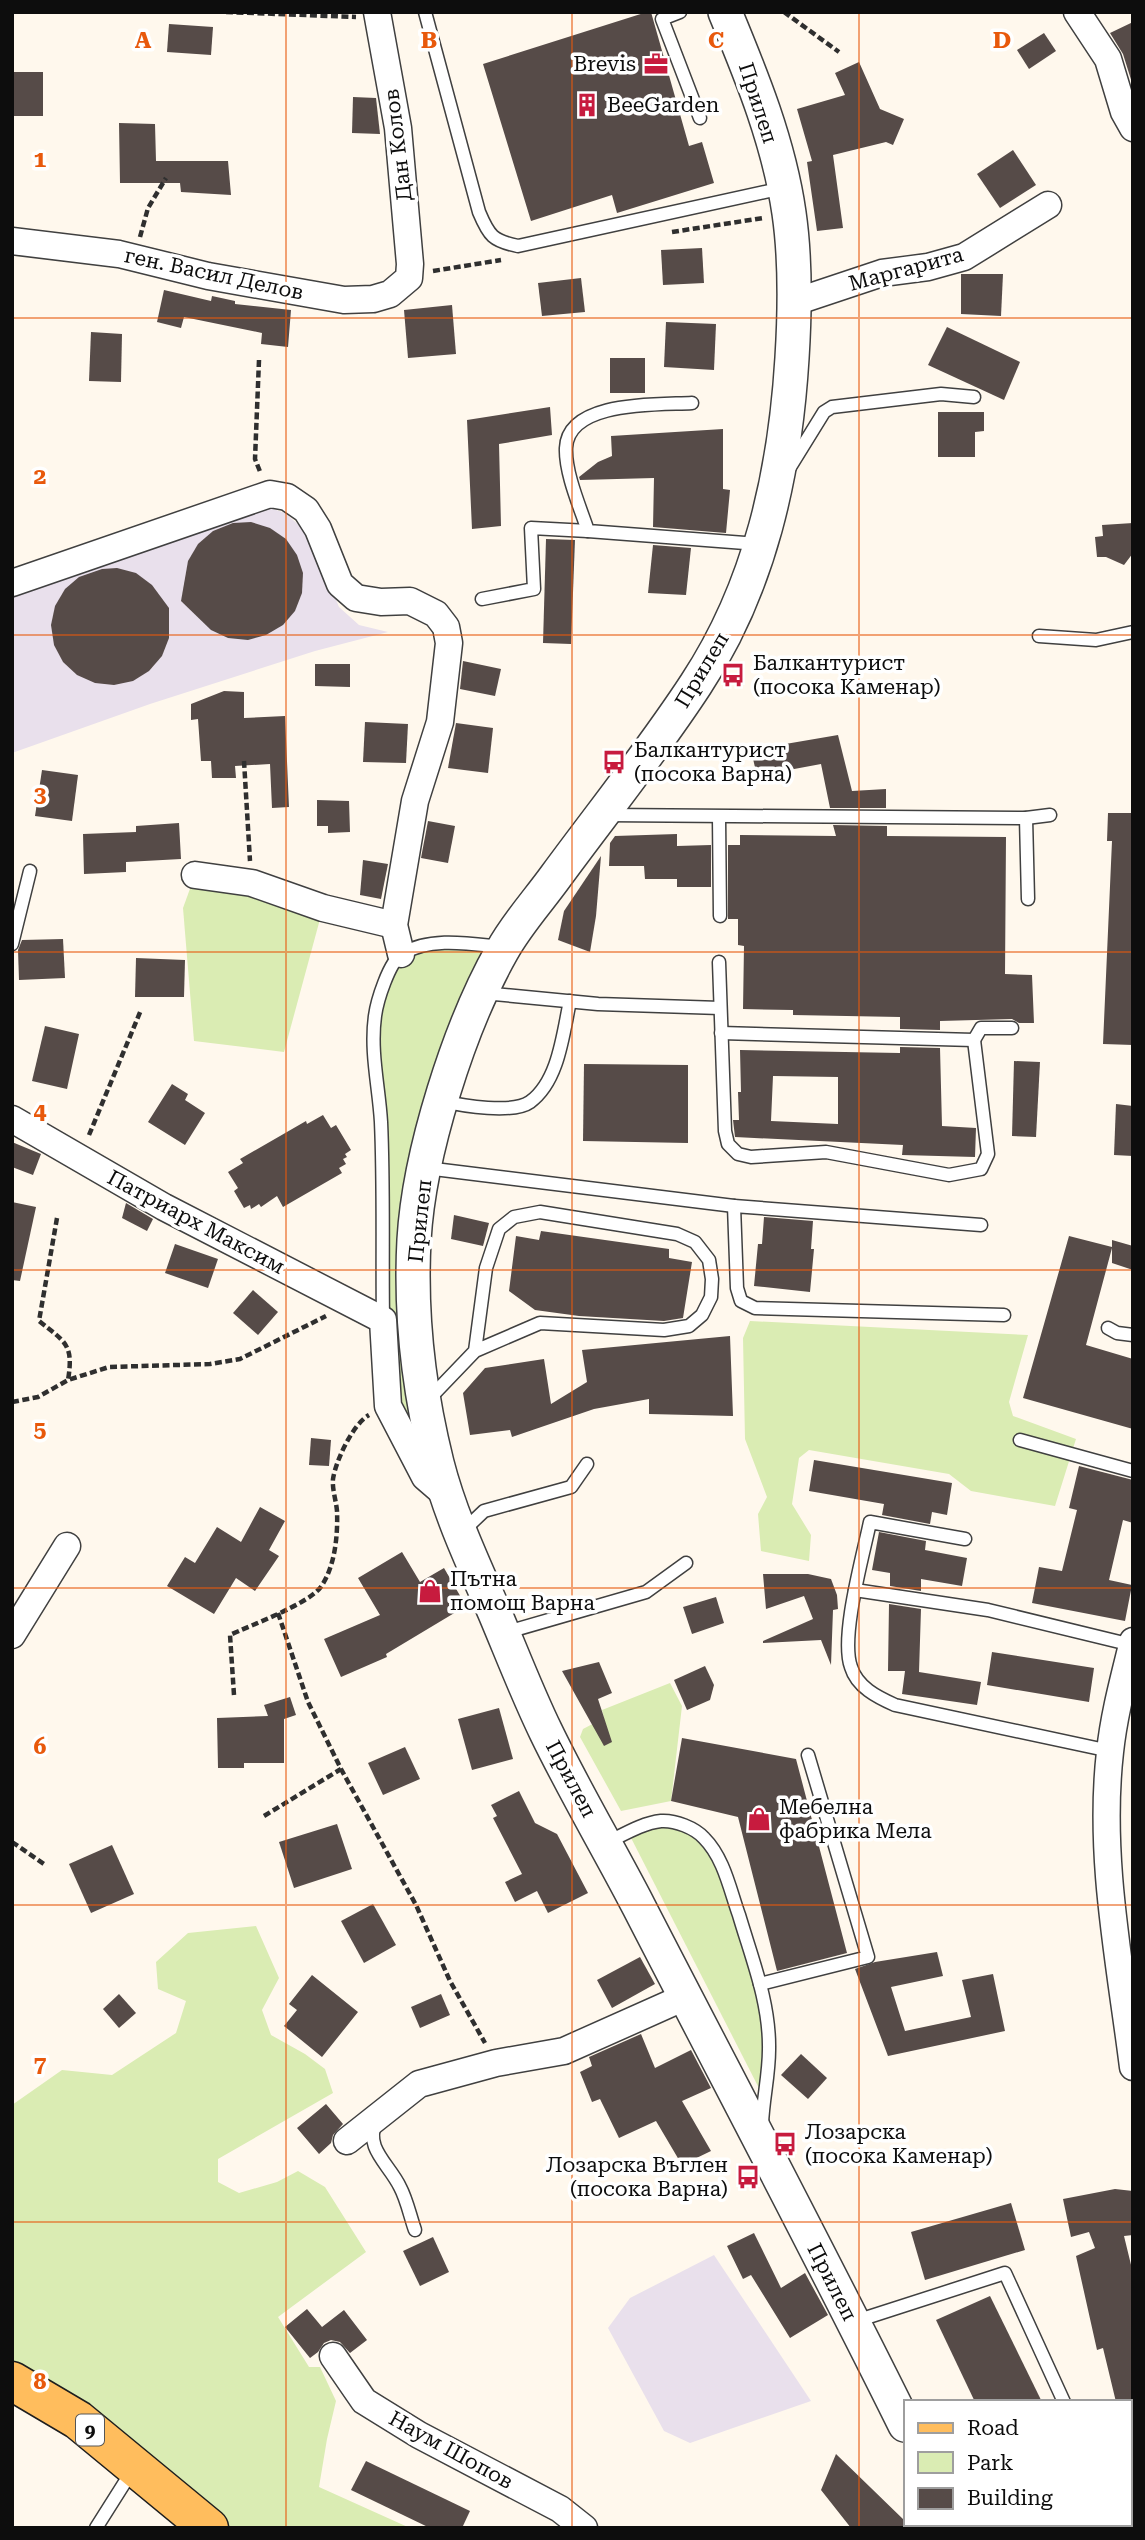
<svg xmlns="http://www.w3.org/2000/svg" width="1145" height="2540" font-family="'Roboto Serif',serif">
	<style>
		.industrial { fill: #e9e0ec }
		.green { fill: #daecb3 }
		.building { fill: #564b48; fill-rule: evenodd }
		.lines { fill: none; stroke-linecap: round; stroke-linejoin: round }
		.service-casing { stroke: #404040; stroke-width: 15 }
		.minor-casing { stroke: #404040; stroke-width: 29 }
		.tertiary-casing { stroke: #404040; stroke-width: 36 }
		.primary-casing { stroke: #1e1e1e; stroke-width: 41 }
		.path { stroke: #2f2f2f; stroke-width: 4.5; stroke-dasharray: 7 3.5; stroke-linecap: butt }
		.service { stroke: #fff; stroke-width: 12 }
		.minor { stroke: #fff; stroke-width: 26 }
		.tertiary { stroke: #fff; stroke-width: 33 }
		.primary { stroke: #ffbd5d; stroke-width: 38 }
		.grid { fill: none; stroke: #e8590c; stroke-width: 2; stroke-opacity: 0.55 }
		.labels { text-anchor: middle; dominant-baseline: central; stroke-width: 7; stroke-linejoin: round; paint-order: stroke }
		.shield { fill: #fff; stroke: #565656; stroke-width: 2 }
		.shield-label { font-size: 19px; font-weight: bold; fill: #0d0d0d }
		.poi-label { font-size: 21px; fill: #0d0d0d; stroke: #fff; text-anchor: start }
		.street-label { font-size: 21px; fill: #0d0d0d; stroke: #fff }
		.grid-label { font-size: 23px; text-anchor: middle; font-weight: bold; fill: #e8590c; stroke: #fff; stroke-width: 7; stroke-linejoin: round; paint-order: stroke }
	</style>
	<rect width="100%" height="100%" fill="#fff8ed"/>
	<g class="industrial">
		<path d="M267,507L285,513L300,526L314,546L339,607L359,625L388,632L315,651L150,704L12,753V597L88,562Z"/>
		<path d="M714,2255L811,2401L690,2443L664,2431L608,2328L630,2298Z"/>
	</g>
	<g class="green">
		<path d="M195,875L323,908L284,1052L194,1041L183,908Z"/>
		<path d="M424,946H492L421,1128L430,1465L388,1406L373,1045L389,971Z"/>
		<path d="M750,1321L1028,1335L1009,1402L1013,1416L1076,1439L1055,1506L971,1491L949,1474L809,1450L799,1458L792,1504L811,1535L809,1561L761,1551L758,1514L767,1497L745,1439L743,1338Z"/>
		<path d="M670,1683L682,1706L671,1801L621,1811L580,1737L583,1729L604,1718L602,1710Z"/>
		<path d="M647,1825H683L716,1854L767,2015L763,2096L628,1832Z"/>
		<path d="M256,1926L279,1978L262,2010L271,2035L305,2054L325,2069L333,2093L218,2159V2182L239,2193L277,2182L298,2171L325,2187L366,2252L278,2317L309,2367H320L336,2401L327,2439L319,2487L410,2528H230L12,2369V2105L62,2070L112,2075L176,2033L186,2001L158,1989L156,1962L188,1933Z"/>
	</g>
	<g class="building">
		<path d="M647,12H651L689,146L702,142L714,183L617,213L612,195L531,221L483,64Z"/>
		<path d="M1133,22V86L1123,54L1110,33Z"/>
		<path d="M169,24L213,27L211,55L167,52Z"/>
		<path d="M1044,33L1056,51L1029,69L1017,50Z"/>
		<path d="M859,62L880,109L904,119L893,145L886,142L833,155L843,228L817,231L807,162L812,161L797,109L845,95L835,73Z"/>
		<rect x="12" y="72" width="31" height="44"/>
		<path d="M353,97L376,98L380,134L352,133Z"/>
		<path d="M119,123L155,124L156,161H228L231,195L181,192L180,183H120Z"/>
		<path d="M1013,150L1036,185L1000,208L977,174Z"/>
		<path d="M702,248L704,283L663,285L661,250Z"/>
		<path d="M961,274H1003L1001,316L961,314Z"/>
		<path d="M581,278L585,312L542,316L538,283Z"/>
		<path d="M164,290L211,301L212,296L235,301V304L291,310L288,347L261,344L262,333L184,317L181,328L157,322Z"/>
		<path d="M452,305L456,354L408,358L404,310Z"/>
		<path d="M666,322L716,324L714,370L664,367Z"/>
		<path d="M947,327L1020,362L1004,400L928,365Z"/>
		<path d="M91,332L122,334L121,382L89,381Z"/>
		<rect x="610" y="358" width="35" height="35"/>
		<path d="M550,407L552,435L499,444L501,526L472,529L467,420Z"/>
		<path d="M938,412H984V431L975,432V457H938Z"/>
		<path d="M723,429V489L730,490L726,533L653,527L654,478L580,480L579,477L598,462L612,456L611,436Z"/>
		<path d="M251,522L270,528L286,539L297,555L303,573L302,593L295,611L283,625L266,635L248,640L228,638L211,630L181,601L188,561L198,544L213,531L233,523Z"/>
		<path d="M1133,523V553L1124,565L1106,557H1097L1095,537L1103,536L1102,525Z"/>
		<path d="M546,539L575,540L571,644L543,643Z"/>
		<path d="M653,545L691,548L686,595L648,593Z"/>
		<path d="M117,568L136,573L152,585L169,608V638L162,656L149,671L133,681L114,685L95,683L77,675L63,662L54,645L51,625L55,606L65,589L79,577L102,569Z"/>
		<path d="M463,661L501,669L495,696L460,689Z"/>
		<path d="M315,664H350V687L315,686Z"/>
		<path d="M224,691L244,692V718L285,716L289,807L272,808L270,764L235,766L236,778H212L211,761H201L198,719L191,720V704Z"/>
		<path d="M365,722L408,724L406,763L363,762Z"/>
		<path d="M456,723L493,728L488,773L448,768Z"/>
		<path d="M838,735L852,791L886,789V808H830L821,764L757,776L751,750Z"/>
		<path d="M42,770L78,775L72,821L35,816Z"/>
		<path d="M317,800L349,801L350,832L328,833V826H317Z"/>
		<path d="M1108,813H1133V1045L1103,1044L1112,841H1107Z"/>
		<path d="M428,821L455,826L448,863L421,858Z"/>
		<path d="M179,823L181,859L126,862V872L84,874L83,834L136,832V826Z"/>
		<path d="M833,825L887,826V836L1006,837L1005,974L1032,975L1034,1023H1019L1012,1019L940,1021V1030L900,1029V1017L793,1015V1010L743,1009L744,946L738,945V919H728V845H740V835L836,836Z"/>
		<path d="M677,834V846L711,845V887H677V879H645L644,866H609L610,843L615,836Z"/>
		<path d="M601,856L596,916L590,952L558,940L564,911Z"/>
		<path d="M363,860L388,864L381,899L360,895Z"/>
		<path d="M63,939L65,978L19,980L18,950L22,940Z"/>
		<path d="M136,958L185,960L184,997H135Z"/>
		<path d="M45,1026L79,1034L67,1089L32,1081Z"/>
		<path d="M900,1047L940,1048L942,1126L976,1128L975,1157L902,1155L903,1145L735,1137L733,1120H739L738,1092H741L740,1050L900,1053ZM773,1076L838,1077V1124L771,1121Z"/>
		<path d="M1014,1061L1040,1062L1036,1137L1012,1136Z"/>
		<path d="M584,1064L688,1065V1143L583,1141Z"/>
		<path d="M172,1084L188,1094L185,1100L205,1113L185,1145L148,1122Z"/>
		<path d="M1116,1104L1133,1106V1156L1114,1155Z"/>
		<path d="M323,1115L331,1128L336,1125L351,1150L345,1154L347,1157L343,1159L346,1164L339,1168L342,1173L283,1207L277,1196L261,1207L259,1204L251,1209L250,1205L244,1208L234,1191L238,1188L228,1172L243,1163L240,1159L306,1121L307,1124Z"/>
		<path d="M12,1142L41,1154L33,1175L12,1167Z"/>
		<path d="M12,1202L36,1207L20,1281L12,1280Z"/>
		<path d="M126,1203L153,1219L147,1231L122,1218Z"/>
		<path d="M454,1215L489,1223L483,1246L451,1239Z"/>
		<path d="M764,1217L813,1221L811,1249H814L810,1292L754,1286L758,1244H762Z"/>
		<path d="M541,1231L669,1249V1258L692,1262L683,1318L664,1321L579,1316L535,1310L509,1291L516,1236L539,1240Z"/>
		<path d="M1069,1236L1112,1247V1240L1133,1246V1270L1112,1263V1248L1086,1345L1133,1359V1429L1023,1398Z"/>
		<path d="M175,1244L218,1259L208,1288L165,1273Z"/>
		<path d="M253,1290L278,1312L258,1335L233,1313Z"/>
		<path d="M730,1336L733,1416L649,1414V1399L594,1409L512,1437L510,1430L470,1435L463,1393L485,1368L544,1359L551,1404L587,1382L582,1350Z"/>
		<path d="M311,1438L331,1440L329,1466L309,1465Z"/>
		<path d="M814,1460L952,1483L947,1515L932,1512L930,1524L882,1515L884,1504L809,1491Z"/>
		<path d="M1079,1466L1133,1480V1523L1123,1520L1109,1580L1132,1585L1125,1621L1032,1603L1039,1567L1062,1571L1077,1510L1069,1508Z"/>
		<path d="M260,1507L285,1521L269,1550L279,1556L255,1591L236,1578L214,1614L167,1586L185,1557L195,1563L217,1527L241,1542Z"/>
		<path d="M879,1532L926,1541L925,1550L967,1558L962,1586L921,1579V1591L890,1586V1573L872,1570Z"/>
		<path d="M402,1552L420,1582L444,1568L466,1606L386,1654L387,1657L341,1677L324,1639L380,1615L358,1578Z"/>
		<path d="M763,1574H808L831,1579L837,1595L838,1609L833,1610L831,1665L821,1640L763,1643V1641L813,1619L804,1596L766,1609Z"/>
		<path d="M716,1597L724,1623L692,1634L683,1607Z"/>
		<path d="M889,1604L921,1609L919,1672L981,1682L977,1705L902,1694L905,1671H888Z"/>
		<path d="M992,1652L1094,1668L1089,1702L987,1685Z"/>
		<path d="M599,1662L612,1693L598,1699L612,1742L604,1746L562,1671Z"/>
		<path d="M705,1666L714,1685L710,1700L687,1710L674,1680Z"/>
		<path d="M290,1697L296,1715L284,1719V1763H244V1768H218L217,1718L268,1716L264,1705Z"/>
		<path d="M499,1708L513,1759L472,1770L458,1719Z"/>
		<path d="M682,1738L796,1759L847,1953L777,1971L738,1817L671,1801Z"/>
		<path d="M405,1747L420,1779L383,1795L368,1763Z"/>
		<path d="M519,1791L535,1823L557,1834L588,1893L548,1913L537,1891L515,1902L505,1882L522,1874L493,1818L497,1816L491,1805Z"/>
		<path d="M337,1824L352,1869L294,1888L279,1842Z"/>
		<path d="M112,1845L134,1894L91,1913L69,1864Z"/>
		<path d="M373,1904L396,1945L364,1963L341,1921Z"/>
		<path d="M937,1952L943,1976L891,1987L905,2031L971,2017L962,1980L993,1974L1005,2031L888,2056L855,1969L875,1962Z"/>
		<path d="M640,1957L655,1984L612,2008L597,1980Z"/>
		<path d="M312,1975L358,2012L322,2057L284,2026L297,2010L289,2004Z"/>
		<path d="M119,1994L136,2013L119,2028L103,2009Z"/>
		<path d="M441,1994L450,2015L420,2028L411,2007Z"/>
		<path d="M641,2034L655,2068L691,2050L711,2088L682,2101L711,2151L682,2165L656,2121L619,2138L600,2099L592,2102L580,2072L592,2066L589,2057Z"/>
		<path d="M801,2054L827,2078L808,2099L781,2075Z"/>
		<path d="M326,2104L343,2124L333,2135L331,2143L319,2154L297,2128Z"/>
		<path d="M1115,2189L1133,2191V2235L1124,2236L1133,2273V2402H1116L1103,2348L1097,2350L1076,2256L1095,2248L1089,2232L1071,2237L1063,2199Z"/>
		<path d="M1011,2203L1025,2250L925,2280L911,2232Z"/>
		<path d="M754,2233L781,2288L805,2273L828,2315L790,2338L751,2275L743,2279L727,2246Z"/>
		<path d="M433,2237L449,2272L420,2286L403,2251Z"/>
		<path d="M990,2296L1042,2402H975L936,2320Z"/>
		<path d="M307,2309L322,2327L344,2310L367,2340L350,2353L340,2342L331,2340L324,2343L318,2352L310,2358L285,2327Z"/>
		<path d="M836,2454L905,2521V2524L912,2528H851L821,2490Z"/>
		<path d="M366,2461L470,2511L462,2528H430L351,2490Z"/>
	</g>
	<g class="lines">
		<g class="service-casing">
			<g id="service">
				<path d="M425,12L479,212C489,236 493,241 518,246L783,188"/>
				<path d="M680,12L662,19L700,118"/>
				<path d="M692,403C659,405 568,400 566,448C565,473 580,507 588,531L758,544"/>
				<path d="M790,467L824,412L832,407L941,394L974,397"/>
				<path d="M482,599L534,589L531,528L588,531"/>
				<path d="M1039,636L1096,640L1133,632"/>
				<path d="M606,815L1026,818L1050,815"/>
				<path d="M719,817L720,916"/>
				<path d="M1026,818L1028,899"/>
				<path d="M12,944L30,871"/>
				<path d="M719,962L725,1131L728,1144L738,1154L751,1157L826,1152L949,1175L981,1169L988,1154L974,1040"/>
				<path d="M483,993L598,1004L720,1008"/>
				<path d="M721,1033L974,1040L981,1028H1012"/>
				<path d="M443,1101C463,1106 513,1114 530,1102C559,1081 563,1033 570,1001"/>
				<path d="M426,1168L734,1206"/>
				<path d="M981,1225L734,1206L737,1288L741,1301L755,1308L1004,1315"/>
				<path d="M383,1320C382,1254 384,1188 381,1122C379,1087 370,1052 375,1016C377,1001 389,962 402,954C430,936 472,944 502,947"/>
				<path d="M1108,1328L1117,1333L1133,1335"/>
				<path d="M428,1400L475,1351L486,1268L499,1229L514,1217L540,1212L677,1234L695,1242L709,1260L712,1279L711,1297L702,1315L689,1326L664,1330L540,1323L475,1351"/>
				<path d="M1020,1440L1133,1471"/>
				<path d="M463,1531L484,1511L571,1487L587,1464"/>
				<path d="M965,1539L870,1522C863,1556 840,1637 851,1667C857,1687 877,1697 895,1705L1110,1751"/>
				<path d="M855,1590L988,1610L1132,1645"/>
				<path d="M504,1633L646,1592L686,1563"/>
				<path d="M606,1843C623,1835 642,1823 661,1821C675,1820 695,1828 704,1838C724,1858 730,1890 739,1915C752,1959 770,2003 769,2050C769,2075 763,2099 762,2124"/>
				<path d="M760,1984L868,1957L808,1755"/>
				<path d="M376,2122C364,2148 389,2164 400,2187C407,2200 410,2216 415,2230"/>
				<path d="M853,2322L1005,2273L1064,2402"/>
				<path d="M1129,2462H1133"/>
				<path d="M96,2528L132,2471"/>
			</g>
		</g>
		<g class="minor-casing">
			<g id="minor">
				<path d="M1077,12L1108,59L1124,112L1133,128"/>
				<path d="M12,241L119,254L208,276L344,300L373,299L390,294L409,278L410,264L398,128L377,12"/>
				<path d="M795,302L882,273L928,267L964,257L1048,205"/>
				<path d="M12,583L270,494L287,497L306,510L318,529L340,584L356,598L381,602L410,601L436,614L446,627L449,643L440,722L415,801L394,925L401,954"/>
				<path d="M195,875L252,883L323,908L394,925"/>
				<path d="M12,1119L164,1207L383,1320L388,1406L425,1477L447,1496"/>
				<path d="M12,1635L67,1546"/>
				<path d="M1133,1641C1124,1678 1114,1714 1110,1752C1098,1857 1120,1963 1133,2067"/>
				<path d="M347,2141L419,2084L496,2063L564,2051L685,1997"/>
				<path d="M333,2356L364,2401L419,2435L560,2509L584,2528"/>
			</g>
		</g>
		<g class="tertiary-casing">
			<g id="tertiary">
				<path d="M725,12C752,77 779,143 789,213C796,261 795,310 792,358C785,473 760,587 696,684C653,750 603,812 556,876C538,901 516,925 502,951C459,1027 419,1153 414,1240C410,1315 419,1391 437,1463C450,1514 473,1563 494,1611C511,1651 527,1693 546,1732C575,1792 609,1849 639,1907C728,2080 819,2251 905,2425"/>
				<path d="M951,2524L953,2528"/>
			</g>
		</g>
		<g class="primary-casing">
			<path id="primary" d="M12,2381L78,2420L209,2528"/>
		</g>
		<g class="path">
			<path d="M226,12L356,17"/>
			<path d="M784,12L839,52"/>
			<path d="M672,232L763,218"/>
			<path d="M140,237L148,208L166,178"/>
			<path d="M433,271L501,260"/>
			<path d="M259,360L255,459L261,474"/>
			<path d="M244,761L250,861"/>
			<path d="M89,1135L141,1010"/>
			<path d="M57,1218L39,1321C65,1342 74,1344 68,1380"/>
			<path d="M12,1402L38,1397L68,1380L109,1367L210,1364L240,1359L326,1316"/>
			<path d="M278,1613L308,1702L341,1769L416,1905L450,1981L485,2043"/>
			<path d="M234,1695L230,1635C251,1625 306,1605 320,1588C335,1568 338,1535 337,1511C336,1500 332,1489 333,1479C336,1460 353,1424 369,1415"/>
			<path d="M264,1816L341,1769"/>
			<path d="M12,1842L44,1864"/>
		</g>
		<use href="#service" class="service"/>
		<use href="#minor" class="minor"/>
		<use href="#tertiary" class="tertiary"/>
		<use href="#primary" class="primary"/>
	</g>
	<path class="grid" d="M286,12V2528M572,12V2528M859,12V2528M12,318H1133M12,635H1133M12,952H1133M12,1270H1133M12,1588H1133M12,1905H1133M12,2222H1133"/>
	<defs>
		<g id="office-bare" transform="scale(1.89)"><path d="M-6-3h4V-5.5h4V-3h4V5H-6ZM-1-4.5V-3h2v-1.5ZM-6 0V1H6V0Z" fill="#c71b3e" stroke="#fff" stroke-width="2.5" paint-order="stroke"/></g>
		<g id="building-bare" transform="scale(1.89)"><path d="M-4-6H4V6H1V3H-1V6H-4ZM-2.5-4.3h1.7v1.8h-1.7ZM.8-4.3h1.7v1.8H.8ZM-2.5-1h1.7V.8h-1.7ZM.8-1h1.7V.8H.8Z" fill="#c71b3e" stroke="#fff" stroke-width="2.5" paint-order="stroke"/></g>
		<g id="bus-bare" transform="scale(1.89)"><path d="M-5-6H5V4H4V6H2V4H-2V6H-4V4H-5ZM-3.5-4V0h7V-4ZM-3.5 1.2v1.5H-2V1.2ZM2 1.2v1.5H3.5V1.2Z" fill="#c71b3e" stroke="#fff" stroke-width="2.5" paint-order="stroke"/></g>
		<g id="shop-bare" transform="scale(1.89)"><path d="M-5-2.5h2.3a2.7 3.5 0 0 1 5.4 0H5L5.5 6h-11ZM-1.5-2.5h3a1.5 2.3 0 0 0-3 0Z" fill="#c71b3e" stroke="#fff" stroke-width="2.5" paint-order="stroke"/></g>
	</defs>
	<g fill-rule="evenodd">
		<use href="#office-bare" x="656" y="64"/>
		<use href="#building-bare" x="587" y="105"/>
		<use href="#bus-bare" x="733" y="675"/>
		<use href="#bus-bare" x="614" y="762"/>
		<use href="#shop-bare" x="430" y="1591"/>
		<use href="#shop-bare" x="759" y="1819"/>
		<use href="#bus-bare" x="785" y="2144"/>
		<use href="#bus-bare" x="748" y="2177"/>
	</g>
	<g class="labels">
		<rect class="shield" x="76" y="2414.5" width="28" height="31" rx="5"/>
		<g class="shield-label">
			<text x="90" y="2430">9</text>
		</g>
		<g class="poi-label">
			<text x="636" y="64" text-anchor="end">Brevis</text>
			<text x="607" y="105">BeeGarden</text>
			<text x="753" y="663">Балкантурист<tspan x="753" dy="24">(посока Каменар)</tspan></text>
			<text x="634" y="750">Балкантурист<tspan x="634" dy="24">(посока Варна)</tspan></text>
			<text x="450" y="1579">Пътна<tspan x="450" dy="24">помощ Варна</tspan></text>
			<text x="779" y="1807">Мебелна<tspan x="779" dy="24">фабрика Мела</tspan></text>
			<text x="805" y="2132">Лозарска<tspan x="805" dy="24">(посока Каменар)</tspan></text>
			<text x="728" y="2165" text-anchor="end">Лозарска Въглен<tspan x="728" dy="24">(посока Варна)</tspan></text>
		</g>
		<g class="street-label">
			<text transform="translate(758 103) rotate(72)">Прилеп</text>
			<text transform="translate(398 145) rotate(-97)">Дан Колов</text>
			<text transform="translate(906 269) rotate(-15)">Маргарита</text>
			<text transform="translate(214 274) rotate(12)">ген. Васил Делов</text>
			<text transform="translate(702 670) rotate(-59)">Прилеп</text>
			<text transform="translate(420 1221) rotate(-84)">Прилеп</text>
			<text transform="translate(196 1222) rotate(28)">Патриарх Максим</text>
			<text transform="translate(571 1779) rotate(62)">Прилеп</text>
			<text transform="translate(832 2282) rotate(63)">Прилеп</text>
			<text transform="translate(451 2450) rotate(29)">Наум Шопов</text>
		</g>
	</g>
	<g class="grid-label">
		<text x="143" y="48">A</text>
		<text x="429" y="48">B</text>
		<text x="716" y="48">C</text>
		<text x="1002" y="48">D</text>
		<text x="40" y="167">1</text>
		<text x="40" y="484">2</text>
		<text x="40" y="802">3</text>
		<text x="40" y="1119">4</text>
		<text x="40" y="1437">5</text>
		<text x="40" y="1754">6</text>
		<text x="40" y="2072">7</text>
		<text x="40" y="2389">8</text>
	</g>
	<rect width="1145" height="2540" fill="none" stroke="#0d0d0d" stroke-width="28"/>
	<rect x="904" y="2400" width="228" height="126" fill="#ffffff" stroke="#9e9e9e" stroke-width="2"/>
	<rect x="918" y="2423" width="35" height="10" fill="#ffbd5d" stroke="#9e9e9e" stroke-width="2"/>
	<text x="967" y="2435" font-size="21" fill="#0d0d0d">Road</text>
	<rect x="918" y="2452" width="35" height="21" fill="#daecb3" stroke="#9e9e9e" stroke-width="2"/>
	<text x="967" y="2470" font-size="21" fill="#0d0d0d">Park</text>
	<rect x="918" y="2488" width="35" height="21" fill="#564b48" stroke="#9e9e9e" stroke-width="2"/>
	<text x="967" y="2505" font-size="21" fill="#0d0d0d">Building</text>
</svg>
